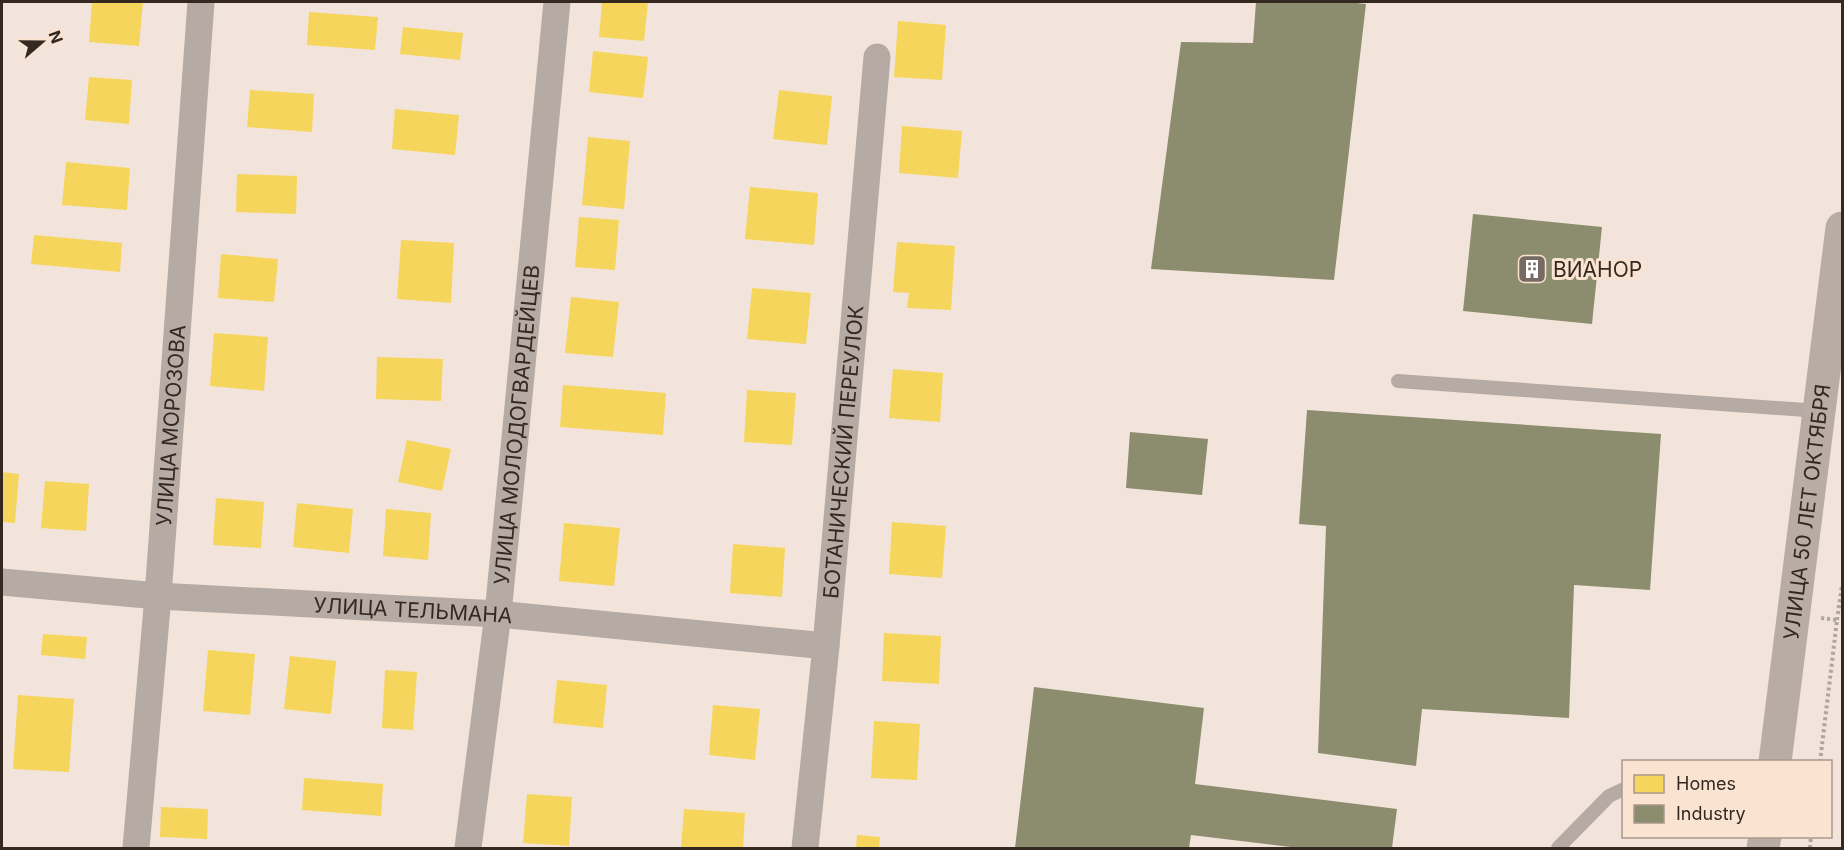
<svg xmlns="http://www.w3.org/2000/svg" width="1844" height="850" font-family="Inter,sans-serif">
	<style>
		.homes { fill: #f6d55c }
		.industry { fill: #8c8c6e }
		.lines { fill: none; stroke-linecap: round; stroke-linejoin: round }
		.path { stroke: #aea59f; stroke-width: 4; stroke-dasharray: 3 3; stroke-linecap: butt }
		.service { stroke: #b5aaa4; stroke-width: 14 }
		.minor { stroke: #b5aaa4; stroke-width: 27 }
		.primary { stroke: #b8aca4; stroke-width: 33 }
		.labels { text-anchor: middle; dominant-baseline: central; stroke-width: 6; stroke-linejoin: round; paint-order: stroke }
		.poi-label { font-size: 21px; fill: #342821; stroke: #fbe3d2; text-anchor: start }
		.street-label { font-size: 21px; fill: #342821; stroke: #fbe3d2 }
	</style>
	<rect width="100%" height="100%" fill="#f2e4db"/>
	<g class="homes">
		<path d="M92,2H143L139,46L89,42Z"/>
		<path d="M602,2H648L644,41L599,37Z"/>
		<path d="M309,12L378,17L375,50L307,45Z"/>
		<path d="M898,21L946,25L942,80L894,77Z"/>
		<path d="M403,27L463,33L460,60L400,54Z"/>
		<path d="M593,51L648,57L643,98L589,92Z"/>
		<path d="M89,77L132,80L129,124L85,120Z"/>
		<path d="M250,90L314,94L312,132L247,127Z"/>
		<path d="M779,90L832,96L827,145L773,139Z"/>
		<path d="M395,109L459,115L455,155L392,149Z"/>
		<path d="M902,126L962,131L958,178L899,173Z"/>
		<path d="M588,137L630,141L624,209L582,205Z"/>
		<path d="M66,162L130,168L127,210L62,205Z"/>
		<path d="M237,174L297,176L296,214L236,212Z"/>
		<path d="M750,187L818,193L814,245L745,239Z"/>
		<path d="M579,217L619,220L615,270L575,267Z"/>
		<path d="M34,235L122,243L120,272L31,264Z"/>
		<path d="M401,240L454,243L451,303L397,299Z"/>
		<path d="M897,242L955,246L951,310L907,308L909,293L893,292Z"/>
		<path d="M221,254L278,259L274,302L218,298Z"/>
		<path d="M752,288L811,293L806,344L747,339Z"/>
		<path d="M571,297L619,302L613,357L565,353Z"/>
		<path d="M214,333L268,337L264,391L210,386Z"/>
		<path d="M377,357L443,359L441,401L376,399Z"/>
		<path d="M893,369L943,373L940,422L889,418Z"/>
		<path d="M563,385L666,393L663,435L560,427Z"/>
		<path d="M747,390L796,393L792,445L744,442Z"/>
		<path d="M407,440L451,449L442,491L398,482Z"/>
		<path d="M2,472L19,474L15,523L2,522Z"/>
		<path d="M45,481L89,484L86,531L41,528Z"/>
		<path d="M216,498L264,502L261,548L213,545Z"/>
		<path d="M297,503L353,509L349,553L293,547Z"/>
		<path d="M386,509L431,513L428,560L383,556Z"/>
		<path d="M892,522L946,526L942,578L889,574Z"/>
		<path d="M564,523L620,528L614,586L559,581Z"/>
		<path d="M733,544L785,548L782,597L730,593Z"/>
		<path d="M884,633L941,636L939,684L882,681Z"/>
		<path d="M43,634L87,637L85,659L41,655Z"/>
		<path d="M208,650L255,654L250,715L203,711Z"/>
		<path d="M290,656L336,661L331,714L284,709Z"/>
		<path d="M385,670L417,672L413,730L382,728Z"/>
		<path d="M557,680L607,685L603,728L553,723Z"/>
		<path d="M18,695L74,699L69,772L13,769Z"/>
		<path d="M713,705L760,709L755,760L709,755Z"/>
		<path d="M874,721L920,724L917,780L871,778Z"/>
		<path d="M304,778L383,784L381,816L302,810Z"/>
		<path d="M527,794L572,797L569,846L523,843Z"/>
		<path d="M161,807L208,809L207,839L160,837Z"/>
		<path d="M684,809L745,813L743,848H681Z"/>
		<path d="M857,835L880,837L879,848H856Z"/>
	</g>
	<g class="industry">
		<path d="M1256,2H1346L1366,4L1334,280L1151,269L1181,42L1253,43Z"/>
		<path d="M1473,214L1602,227L1592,324L1463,311Z"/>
		<path d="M1307,410L1661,434L1650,590L1574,585L1569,718L1422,709L1416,766L1318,753L1326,526L1299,524Z"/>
		<path d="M1130,432L1208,439L1202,495L1126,488Z"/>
		<path d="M1034,687L1204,708L1195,784L1397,809L1392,848H1299L1191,835L1189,848H1015Z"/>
	</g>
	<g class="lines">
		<g class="path">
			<path d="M1837,620L1842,585"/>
			<path d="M1820,762L1837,620L1821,618"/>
			<path d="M1810,848L1811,836"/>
		</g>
		<g class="service">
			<path d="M1398,381L1819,411"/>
			<path d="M1558,848L1609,796L1624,789"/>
		</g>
		<g class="minor">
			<path id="s1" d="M2,582L158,596L498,614L826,646"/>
			<path id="s2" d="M136,848L158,596L201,2"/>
			<path id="s3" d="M468,848L498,614L557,2"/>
			<path id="s4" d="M805,848L826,646L877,57"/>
		</g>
		<g class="primary">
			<path id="s5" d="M1775,762L1842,228"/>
			<path d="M1763,848L1765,836"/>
		</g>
	</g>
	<defs>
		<g id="building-square" transform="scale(1.5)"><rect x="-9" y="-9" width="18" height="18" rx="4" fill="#766a62" stroke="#fbe3d2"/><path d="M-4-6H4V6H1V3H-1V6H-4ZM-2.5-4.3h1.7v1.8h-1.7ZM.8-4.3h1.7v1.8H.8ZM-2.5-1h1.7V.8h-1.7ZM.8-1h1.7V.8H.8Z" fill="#fff"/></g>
	</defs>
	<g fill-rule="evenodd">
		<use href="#building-square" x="1532" y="269"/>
	</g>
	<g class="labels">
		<g class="poi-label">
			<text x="1553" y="269">ВИАНОР</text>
		</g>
		<g class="street-label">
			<text stroke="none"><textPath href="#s2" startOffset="424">УЛИЦА МОРОЗОВА</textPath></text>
			<text stroke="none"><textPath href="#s3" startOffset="426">УЛИЦА МОЛОДОГВАРДЕЙЦЕВ</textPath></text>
			<text stroke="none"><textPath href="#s4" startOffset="398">БОТАНИЧЕСКИЙ ПЕРЕУЛОК</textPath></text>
			<text stroke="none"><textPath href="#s5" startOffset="252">УЛИЦА 50 ЛЕТ ОКТЯБРЯ</textPath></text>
			<text stroke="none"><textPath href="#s1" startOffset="412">УЛИЦА ТЕЛЬМАНА</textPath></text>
		</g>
	</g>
	<rect width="1844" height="850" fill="none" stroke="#342821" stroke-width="6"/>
	<rect x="1622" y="760" width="210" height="78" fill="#fbe3d2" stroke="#ab988b" stroke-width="1.5"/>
	<rect x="1634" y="775" width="30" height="18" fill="#f6d55c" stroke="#ab988b" stroke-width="1.5"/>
	<text x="1676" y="790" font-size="18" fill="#342821">Homes</text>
	<rect x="1634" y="805" width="30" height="18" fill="#8c8c6e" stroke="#ab988b" stroke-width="1.5"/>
	<text x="1676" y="820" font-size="18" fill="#342821">Industry</text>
	<g transform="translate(42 42) rotate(70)" stroke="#fbe3d2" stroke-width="4.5" paint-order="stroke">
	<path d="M0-4.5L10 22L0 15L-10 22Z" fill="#342821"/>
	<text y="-9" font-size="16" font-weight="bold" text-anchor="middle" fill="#342821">N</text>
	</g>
</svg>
